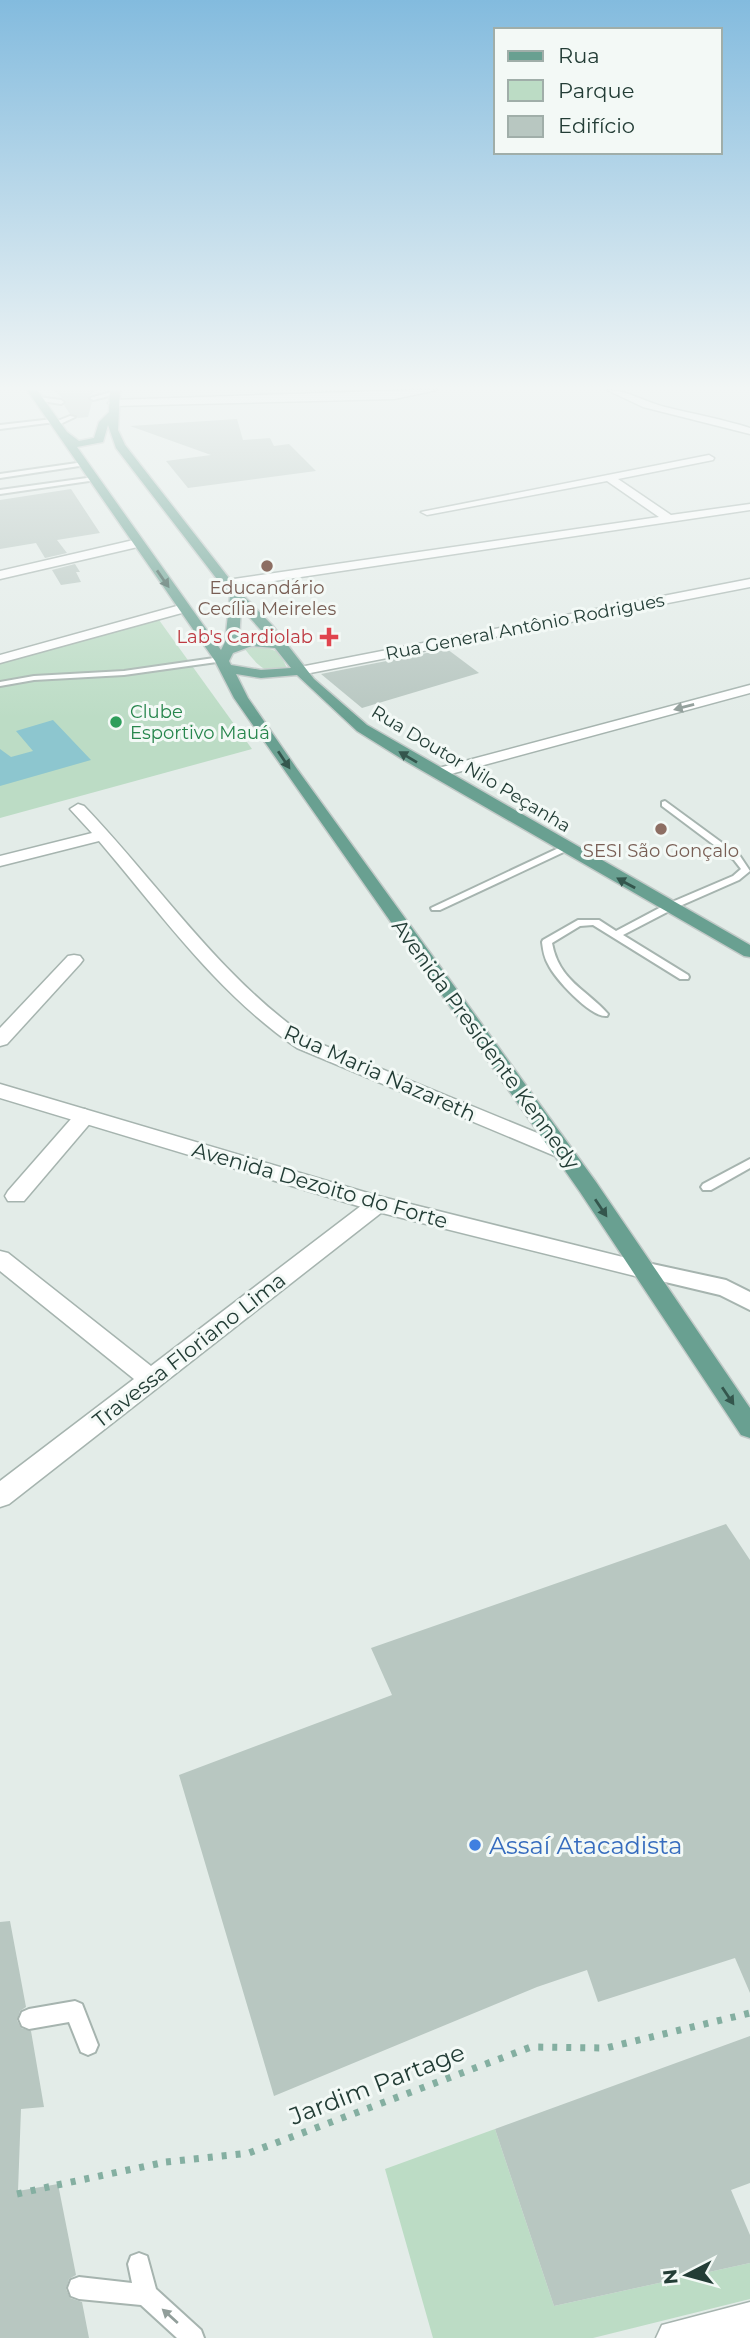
<svg xmlns="http://www.w3.org/2000/svg" width="750" height="2338" font-family="Montserrat,sans-serif">
	<style>
		.green { fill: #bcdcc5 }
		.water { fill: #8dc6cf }
		.building { fill: #b8c7c1 }
		.lines { fill: none; stroke-linecap: round; stroke-linejoin: round }
		.service-casing { stroke: #a6b4af; stroke-width: 4 }
		.pedestrian-casing { stroke: #a6b4af; stroke-width: 4 }
		.minor-casing { stroke: #a6b4af; stroke-width: 3 }
		.tertiary-casing { stroke: #a6b4af; stroke-width: 3 }
		.primary-casing { stroke: #c1c9c7; stroke-width: 3 }
		.path { stroke: #84afa1; stroke-width: 7; stroke-dasharray: 5 9; stroke-linecap: butt }
		.service { fill: #fff; fill-rule: evenodd }
		.pedestrian { fill: #fff; fill-rule: evenodd }
		.minor { fill: #fff; fill-rule: evenodd }
		.tertiary { fill: #fff; fill-rule: evenodd }
		.primary { fill: #69a091; fill-rule: evenodd }
		.path-bridge { stroke: #84afa1; stroke-width: 7; stroke-dasharray: 5 9; stroke-linecap: butt }
		.oneway { fill: #34564d }
		.oneway2 { fill: #919e9a }
		.education-dot { fill: #8d6e63; stroke: #f3f9f6; stroke-width: 2.5 }
		.health-dot { fill: #e0444e; stroke: #f3f9f6; stroke-width: 2.5 }
		.leisure-dot { fill: #2e9e5b; stroke: #f3f9f6; stroke-width: 2.5 }
		.shop-dot { fill: #3f7fe0; stroke: #f3f9f6; stroke-width: 2.5 }
		.labels { text-anchor: middle; dominant-baseline: central; stroke-width: 6; stroke-linejoin: round; paint-order: stroke }
		.far-education-label { font-size: 18px; fill: #785e54; stroke: #f3f9f6 }
		.far-street-label { font-size: 18px; fill: #233d36; stroke: #f3f9f6 }
		.far-health-label { font-size: 18px; fill: #be3a42; stroke: #f3f9f6; text-anchor: end }
		.far-leisure-label { font-size: 18px; fill: #27864d; stroke: #f3f9f6; text-anchor: start }
		.street-label { font-size: 21px; fill: #233d36; stroke: #f3f9f6 }
		.near-shop-label { font-size: 24px; fill: #366cbe; stroke: #f3f9f6; text-anchor: start }
		.near-street-label { font-size: 24px; fill: #233d36; stroke: #f3f9f6 }
	</style>
	<rect width="100%" height="100%" fill="#e3ece8"/>
	<g class="green">
		<path d="M159,620L252,749L0,818V663Z"/>
		<path d="M257,645L279,652L287,668C268,680 255,662 244,648Z"/>
		<path d="M495,2129L554,2306L750,2263V2299L593,2338H433L385,2169Z"/>
	</g>
	<path class="water" d="M53,720L91,760L0,786V749L11,757L33,751L16,731Z"/>
	<g class="building">
		<path d="M53,390H95L88,397L92,402L88,417L78,418L70,414L64,405L66,401Z"/>
		<path d="M237,419L243,440L270,438L274,446L289,444L316,471L188,488L166,461L211,455L130,426Z"/>
		<path d="M71,489L100,533L57,540L67,553L45,558L36,543L0,549V500Z"/>
		<path d="M75,564L80,572H76L81,582L61,585L52,570Z"/>
		<path d="M447,649L479,673L362,708L321,674Z"/>
		<path d="M726,1524L750,1560V1993L735,1958L598,2002L587,1970L537,1987L274,2096L179,1775L392,1695L371,1648Z"/>
		<path d="M10,1921L26,2007L20,2011L17,2020L21,2028L31,2031L44,2107L21,2109L18,2191L58,2184L76,2275L69,2279L66,2289L70,2298L82,2302L89,2338H0V1922Z"/>
		<path d="M750,2036V2183L731,2190L750,2235V2263L554,2306L495,2129Z"/>
	</g>
	<g class="lines">
		<g class="service-casing">
			<g id="service">
				<path d="M115,391L117,394L93,400L90,398Z"/>
				<path d="M38,397L61,400L64,402L61,404L36,400Z"/>
				<path d="M70,416L75,417L56,426L53,424L55,422L0,429V425L53,419L55,422Z"/>
				<path d="M84,462L86,465L0,478V474Z"/>
				<path d="M94,477L97,479L96,480L0,494V490Z"/>
				<path d="M221,657L225,659L224,661L124,675L34,680L0,686V682L34,676L124,671Z"/>
				<path d="M665,801L740,856L750,871L739,880L673,909L623,935L688,975L689,977L688,979H680L593,925L580,926L552,943C559,981 586,989 608,1014L607,1016C591,1018 555,979 548,964C544,957 543,950 542,942L543,940L578,920H599L616,931L665,905L733,876L741,869L734,860L662,806V802Z"/>
				<path d="M565,845L568,846V850L440,910H432L431,908Z"/>
				<path d="M750,1159V1168L711,1190H703L701,1187L703,1184Z"/>
				<path d="M75,2001L82,2004L98,2045L95,2052L88,2055L81,2052L69,2022L29,2029L22,2026L19,2019L22,2012L29,2009Z"/>
				<path d="M139,2253L147,2256L156,2289L201,2330L204,2338H177L141,2305L79,2299L71,2296L68,2288L71,2280L79,2277L132,2283L128,2264L131,2256Z"/>
			</g>
		</g>
		<g class="pedestrian-casing">
			<path id="pedestrian" d="M643,1262L726,1280L750,1292V1310L720,1295L636,1275L633,1270L636,1265Z"/>
		</g>
		<g class="minor-casing">
			<g id="minor">
				<path d="M411,390H437L394,399L113,406L108,403L113,400Z"/>
				<path d="M607,390C627,390 645,402 665,407C693,414 722,419 750,428V434L643,407Z"/>
				<path d="M709,455L714,458L713,460L618,479L671,515L750,504V510L227,588L221,584L227,580L659,517L607,481L427,515L421,512Z"/>
				<path d="M138,539L144,543L142,546L0,579V571Z"/>
				<path d="M750,579V587L300,675L293,671L300,667Z"/>
				<path d="M184,604L190,608L189,611L0,663V655Z"/>
				<path d="M750,685V693L436,778L428,773L431,770Z"/>
				<path d="M78,804L84,806C158,883 219,977 311,1040L569,1146L572,1151L569,1156H555L297,1048C217,993 162,915 99,841L0,866V856L92,833L70,809Z"/>
				<path d="M74,955L80,956L83,960L80,964L7,1044L0,1046V1028L68,956Z"/>
				<path d="M85,1109L95,1116L92,1121L24,1201H8L5,1196L8,1191L78,1111Z"/>
				<path d="M378,1196L386,1199L389,1204L386,1209L9,1504L0,1507V1481L134,1379L0,1271V1251L8,1253L151,1366L370,1199Z"/>
				<path d="M750,2302V2338H656L662,2325Z"/>
			</g>
		</g>
		<g class="tertiary-casing">
			<path id="tertiary" d="M0,1084L378,1196L643,1262L651,1264L654,1270L651,1276L643,1278L378,1212L0,1098Z"/>
		</g>
		<g class="primary-casing">
			<path id="primary" d="M27,390H37L67,432L79,441L94,438L99,422L109,412L110,390H120L118,430L125,445L239,591L272,625L314,679L367,725L750,945V957L744,956L402,759L357,731L297,675L261,678L236,674L248,698L297,769L596,1182L750,1408V1438L741,1435L580,1192L234,698L215,661ZM108,425L116,448L230,596L225,642L221,650L77,447L103,442ZM241,608L269,639L251,638L239,642ZM252,646L275,648L291,668L261,670L231,665L229,661L233,653Z"/>
		</g>
		<g class="path">
			<path d="M166,2162L249,2153L531,2047L606,2048L750,2013"/>
			<path d="M17,2194L57,2185"/>
		</g>
		<use href="#service" class="service"/>
		<use href="#pedestrian" class="pedestrian"/>
		<use href="#minor" class="minor"/>
		<use href="#tertiary" class="tertiary"/>
		<use href="#primary" class="primary"/>
		<path class="path-bridge" d="M57,2185L166,2162"/>
	</g>
	<defs><path id="oneway-solid" d="M-6-.8H1V-3.2L6.5 0L1 3.2V.8H-6Z" transform="scale(1.75)"/></defs>
	<g class="oneway">
		<use href="#oneway-solid" transform="translate(163 579) rotate(55)"/>
		<use href="#oneway-solid" transform="translate(408 757) rotate(-149)"/>
		<use href="#oneway-solid" transform="translate(284 760) rotate(56)"/>
		<use href="#oneway-solid" transform="translate(626 883) rotate(-151)"/>
		<use href="#oneway-solid" transform="translate(601 1208) rotate(56)"/>
		<use href="#oneway-solid" transform="translate(728 1396) rotate(56)"/>
	</g>
	<g class="oneway2">
		<use href="#oneway-solid" transform="translate(684 707) rotate(165)"/>
		<use href="#oneway-solid" transform="translate(170 2316) rotate(-138)"/>
	</g>
	<linearGradient id="sky" x2="0" y2="1"><stop stop-color="#83bbde"/><stop offset="0.54" stop-color="#f2f6f5"/><stop offset="1" stop-color="#f2f6f5" stop-opacity="0"/></linearGradient>
	<rect width="750" height="718" fill="url(#sky)"/>
	<g class="education-dot">
		<circle cx="267" cy="566" r="7"/>
		<circle cx="661" cy="829" r="7"/>
	</g>
	<path class="health-dot" d="M325.5 626.5h7v7h7v7h-7v7h-7v-7h-7v-7h7z"/>
	<circle class="leisure-dot" cx="116" cy="722" r="7"/>
	<circle class="shop-dot" cx="475" cy="1845" r="7"/>
	<g class="labels">
		<g class="far-education-label">
			<text x="267" y="588">Educandário<tspan x="267" dy="21">Cecília Meireles</tspan></text>
			<text x="661" y="851">SESI São Gonçalo</text>
		</g>
		<g class="far-street-label">
			<text transform="translate(525 627) rotate(-11)">Rua General Antônio Rodrigues</text>
			<text transform="translate(471 769) rotate(31)">Rua Doutor Nilo Peçanha</text>
		</g>
		<g class="far-health-label">
			<text x="313" y="637">Lab's Cardiolab</text>
		</g>
		<g class="far-leisure-label">
			<text x="130" y="712">Clube<tspan x="130" dy="21">Esportivo Mauá</tspan></text>
		</g>
		<g class="street-label">
			<text transform="translate(486 1044) rotate(54)">Avenida Presidente Kennedy</text>
			<text transform="translate(380 1073) rotate(24)">Rua Maria Nazareth</text>
			<text transform="translate(320 1185) rotate(16)">Avenida Dezoito do Forte</text>
			<text transform="translate(189 1350) rotate(-38)">Travessa Floriano Lima</text>
		</g>
		<g class="near-shop-label">
			<text x="489" y="1845">Assaí Atacadista</text>
		</g>
		<g class="near-street-label">
			<text transform="translate(377 2084) rotate(-21)">Jardim Partage</text>
		</g>
	</g>
	<rect x="494" y="28" width="228" height="126" fill="#f3f9f6" stroke="#a0aea9" stroke-width="2"/>
	<rect x="508" y="51" width="35" height="10" fill="#69a091" stroke="#a0aea9" stroke-width="2"/>
	<text x="558" y="63" font-size="21" fill="#233d36">Rua</text>
	<rect x="508" y="80" width="35" height="21" fill="#bcdcc5" stroke="#a0aea9" stroke-width="2"/>
	<text x="558" y="98" font-size="21" fill="#233d36">Parque</text>
	<rect x="508" y="116" width="35" height="21" fill="#b8c7c1" stroke="#a0aea9" stroke-width="2"/>
	<text x="558" y="133" font-size="21" fill="#233d36">Edifício</text>
	<g transform="translate(687 2275) rotate(264)" stroke="#f3f9f6" stroke-width="5" paint-order="stroke">
	<path d="M0-5L12 26L0 18L-12 26Z" fill="#233d36"/>
	<text y="-10" font-size="19" font-weight="bold" text-anchor="middle" fill="#233d36">N</text>
	</g>
</svg>
